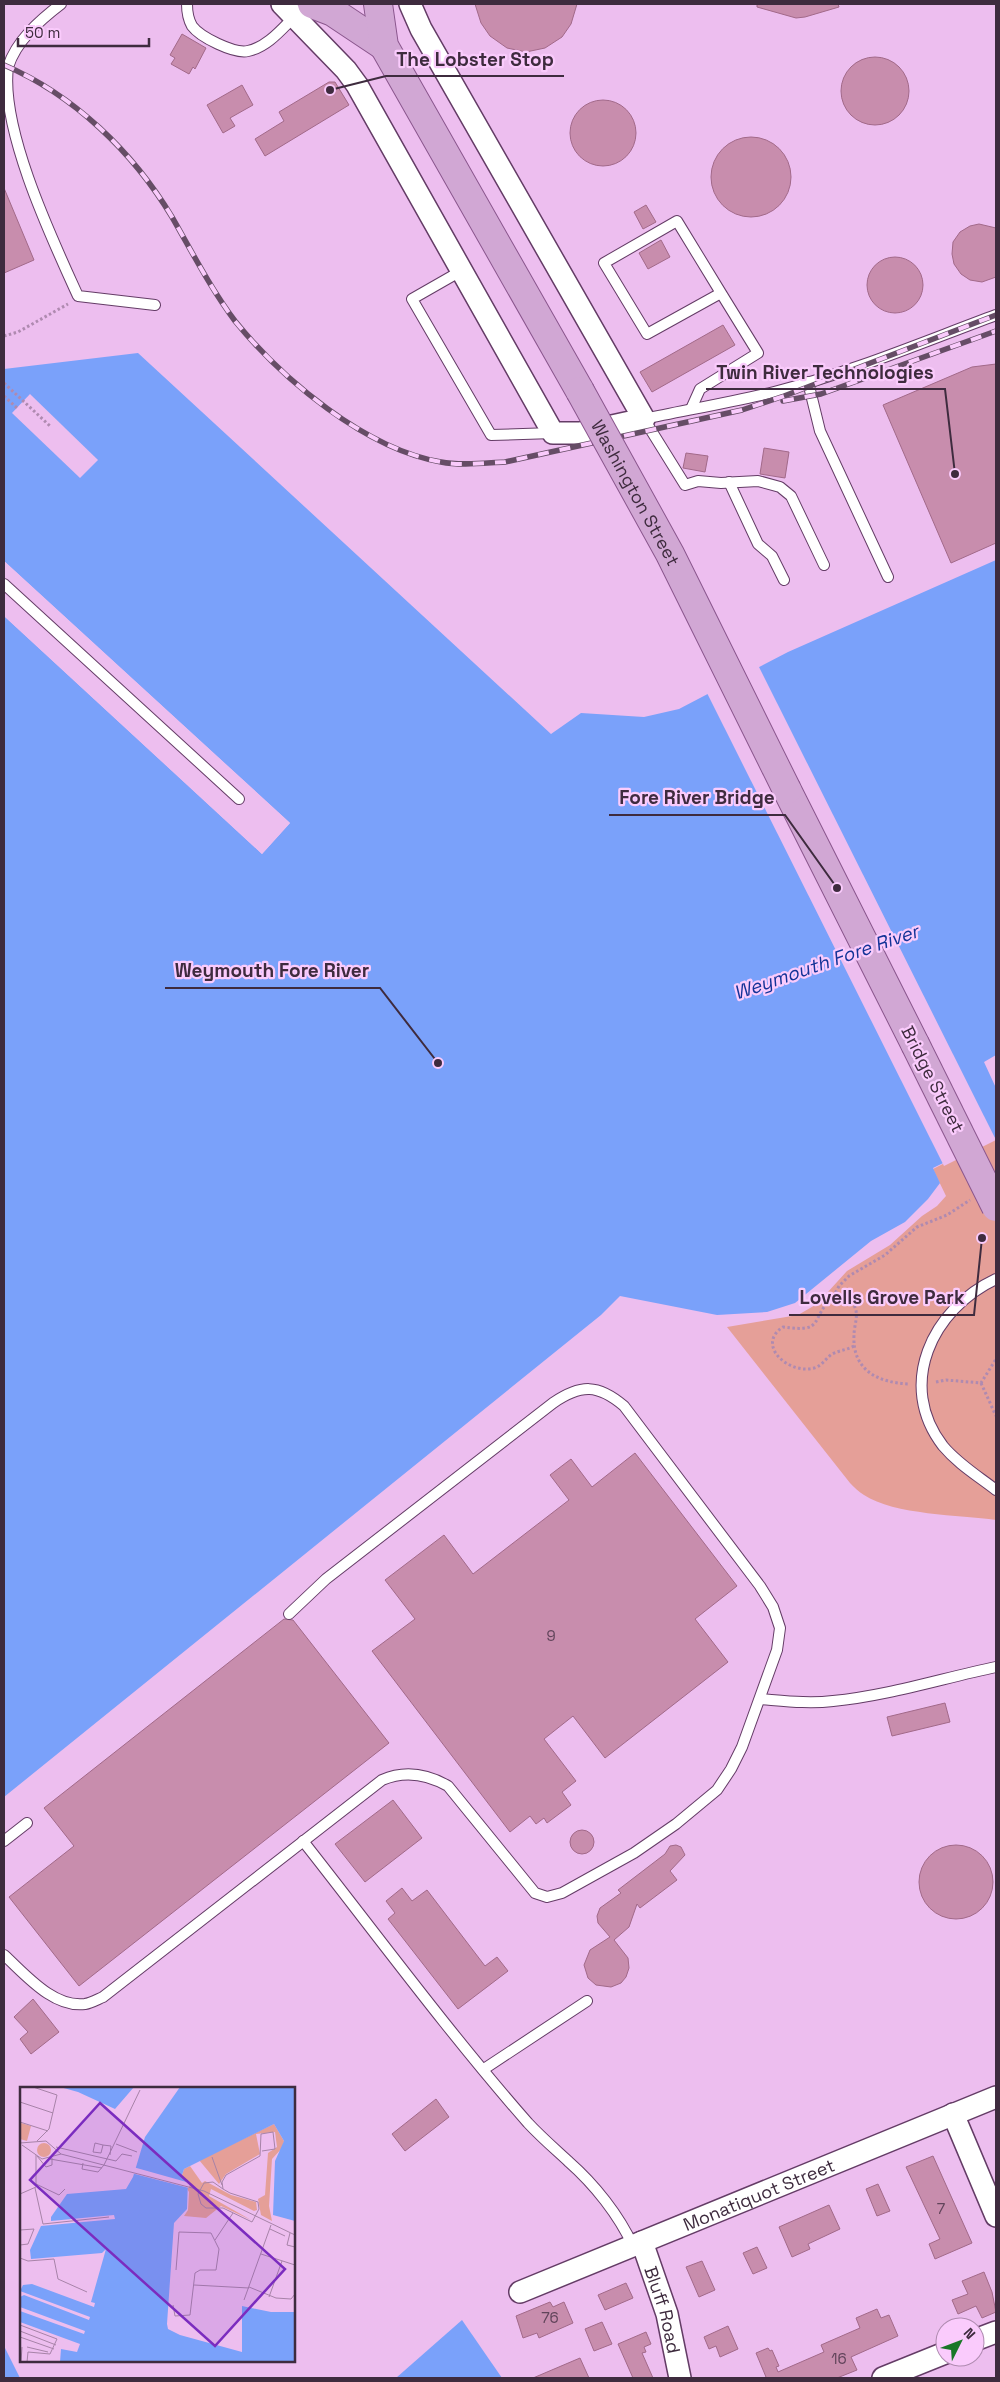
<svg xmlns="http://www.w3.org/2000/svg" width="1000" height="2382" font-family="'Space Grotesk',sans-serif">
	<style>
		.green { fill: #e59f98 }
		.water { fill: #7aa1fa }
		.pier { fill: #edbeef }
		.building { fill: #c88dad; stroke: #a26989 }
		.lines { fill: none; stroke-linecap: round; stroke-linejoin: round }
		.lane-casing { stroke: #643c66; stroke-width: 12 }
		.street-casing { stroke: #643c66; stroke-width: 24 }
		.primary-casing { stroke: #8a568d; stroke-width: 30 }
		.path { stroke: #af8ab0; stroke-width: 3; stroke-dasharray: 2.5 2.5; stroke-linecap: butt }
		.lane { stroke: #fff; stroke-width: 10 }
		.street { stroke: #fff; stroke-width: 21 }
		.primary { stroke: #d1a7d4; stroke-width: 28 }
		.rail-casing { stroke: #664d66; stroke-width: 5.5 }
		.rail { stroke: #facbfc; stroke-width: 4; stroke-dasharray: 11; stroke-linecap: butt }
		.primary-bridge-casing { stroke: #8a568d; stroke-width: 30; stroke-linecap: butt }
		.primary-bridge { stroke: #d1a7d4; stroke-width: 28 }
		.labels { text-anchor: middle; dominant-baseline: central; stroke-width: 4.5; stroke-linejoin: round; paint-order: stroke }
		.number-label { font-size: 15px; fill: #60445a }
		.street-label { font-size: 18px; fill: #3e2b3e; stroke: #facbfc }
		.water-label { font-size: 19px; font-style: italic; fill: #133397; stroke: #facbfc }
		.inset-road { fill: none; stroke: #a783a8; stroke-width: 1 }
		.view { fill: #7b2cbf; fill-opacity: 0.15; stroke: #7b2cbf; stroke-width: 2.5 }
		.inset-edge { fill: none; stroke: #3e2b3e; stroke-width: 2.5 }
		.leader { fill: none; stroke: #3e2b3e; stroke-width: 2 }
		.callout-dot { fill: #3e2b3e; stroke: #facbfc; stroke-width: 2 }
		.callout-label { font-size: 19px; text-anchor: middle; font-weight: bold; fill: #3e2b3e; stroke: #facbfc; stroke-width: 4.5; stroke-linejoin: round; paint-order: stroke }
	</style>
	<rect width="100%" height="100%" fill="#edbeef"/>
	<path class="green" d="M996,1137V1520C960,1515 894,1515 864,1495C859,1492 854,1487 850,1483L727,1327L798,1315L817,1304L847,1271L890,1245L922,1216L937,1206L946,1196L933,1169Z"/>
	<g class="water">
		<path d="M138,353L551,734L581,713L644,717L679,709L788,652L996,560V1055L984,1062L996,1088V1137L933,1168L940,1183L928,1199L905,1222L871,1241L795,1303L767,1312L717,1315L620,1296L601,1315L4,1797V616L262,854L290,823L4,561V369Z"/>
		<path d="M462,2320L502,2378H396Z"/>
		<path d="M4,2346L20,2378H4Z"/>
	</g>
	<g class="pier">
		<path d="M30,394L98,460L80,478L12,413Z"/>
		<path d="M4,561L290,823L262,854L4,616V613L262,851L287,823L4,565Z"/>
		<path d="M758,665L996,1140L944,1166L706,691Z"/>
	</g>
	<g class="building">
		<path d="M475,4H577L571,24L562,37L545,48L526,52L507,48L490,36L481,23Z"/>
		<path d="M757,4H838L839,7L805,17L796,18L757,7Z"/>
		<path d="M182,34L206,48L195,69L193,67L189,74L171,64L175,58L170,55Z"/>
		<circle cx="875" cy="91" r="34"/>
		<path d="M329,82H335L349,105L265,156L255,139L284,121L279,112Z"/>
		<path d="M242,85L253,105L230,118L235,126L223,133L207,105Z"/>
		<circle cx="603" cy="133" r="33"/>
		<circle cx="751" cy="177" r="40"/>
		<path d="M4,188L34,260L4,273Z"/>
		<path d="M646,205L656,222L643,229L634,212Z"/>
		<path d="M979,224L996,228V277L982,282L970,280L961,274L954,264L952,254L953,242L960,232L970,226Z"/>
		<path d="M661,240L670,257L648,269L639,253Z"/>
		<circle cx="895" cy="285" r="28"/>
		<path d="M723,325L735,345L652,392L640,372Z"/>
		<path d="M996,364V543L951,563L883,405L972,367Z"/>
		<path d="M764,448L789,452L785,478L760,474Z"/>
		<path d="M686,453L708,456L705,472L683,468Z"/>
		<path d="M635,1453L737,1586L695,1619L728,1662L605,1758L573,1716L544,1739L576,1781L562,1792L571,1805L547,1823L544,1818L536,1824L530,1816L510,1832L372,1651L415,1619L385,1580L444,1535L473,1574L569,1500L550,1475L571,1459L592,1487Z"/>
		<path d="M284,1619L293,1620L389,1743L79,1986L9,1897L74,1846L44,1808Z"/>
		<path d="M945,1703L950,1722L892,1736L887,1717Z"/>
		<path d="M393,1800L422,1838L365,1882L335,1844Z"/>
		<circle cx="582" cy="1842" r="12"/>
		<circle cx="956" cy="1882" r="37"/>
		<path d="M676,1845L681,1847L685,1855L670,1871L677,1880L640,1908L637,1904L629,1927L614,1940L628,1958L629,1968L626,1977L621,1983L611,1987L596,1985L588,1978L584,1965L590,1950L610,1937L598,1923L597,1916L600,1908L621,1893L618,1890L665,1854L670,1846Z"/>
		<path d="M402,1888L412,1901L427,1890L485,1966L497,1957L508,1971L458,2009L388,1919L395,1913L386,1901Z"/>
		<path d="M33,1999L59,2032L31,2054L20,2039L28,2032L14,2017Z"/>
		<path d="M436,2099L449,2117L405,2151L392,2134Z"/>
		<path d="M933,2156L972,2243L935,2259L929,2244L940,2239L906,2167Z"/>
		<path d="M878,2184L890,2211L877,2216L866,2189Z"/>
		<path d="M829,2205L840,2229L808,2244L810,2249L792,2257L779,2227Z"/>
		<path d="M757,2247L767,2268L753,2274L743,2253Z"/>
		<path d="M702,2261L715,2290L699,2297L686,2267Z"/>
		<path d="M984,2272L992,2292L996,2312L982,2318L976,2306L958,2314L952,2300L968,2294L962,2281Z"/>
		<path d="M626,2283L633,2298L605,2310L598,2295Z"/>
		<path d="M550,2302L553,2307L564,2302L573,2323L539,2338L537,2333L523,2338L516,2316Z"/>
		<path d="M877,2309L881,2318L889,2315L898,2336L851,2357L857,2370L837,2378H764L766,2377L756,2353L768,2348L770,2351L772,2350L779,2366L776,2367L778,2372L824,2352L821,2345L860,2328L856,2318Z"/>
		<path d="M602,2322L612,2344L594,2351L585,2329Z"/>
		<path d="M728,2326L738,2349L720,2357L716,2346L709,2349L704,2337Z"/>
		<path d="M646,2332L651,2344L644,2347L646,2352L642,2353L653,2378H633L618,2344Z"/>
		<path d="M580,2358L589,2378H533Z"/>
	</g>
	<g class="lines">
		<g class="lane-casing">
			<g id="lane">
				<path d="M61,4C40,20 16,41 8,67C0,129 52,239 78,296L155,305"/>
				<path d="M187,4C187,12 188,19 192,26C200,37 234,54 248,51C267,47 281,30 294,17"/>
				<path d="M461,271L412,299L491,435L553,433"/>
				<path d="M808,382L820,431L888,577"/>
				<path d="M691,409L700,389L758,353L721,293L647,334L604,263L677,221L721,293"/>
				<path d="M729,482L758,544L772,556L784,580"/>
				<path d="M824,565L791,496L780,487L758,481L721,483L698,481L685,485L644,419C687,410 731,402 774,392C850,373 923,342 996,315"/>
				<path d="M4,584L239,799"/>
				<path d="M996,1279C932,1309 896,1385 943,1446C958,1464 978,1476 996,1490"/>
				<path d="M760,1699C785,1701 809,1704 833,1701C887,1696 943,1678 996,1667"/>
				<path d="M4,1841L27,1823"/>
				<path d="M303,1841C377,1935 449,2033 528,2123C541,2137 555,2149 569,2162C594,2184 619,2215 633,2246"/>
				<path d="M4,1955C25,1974 53,2008 85,2004C91,2003 98,1999 103,1997L382,1780C405,1770 427,1774 448,1786L535,1893L547,1897L562,1893L634,1853L676,1824L717,1790L731,1769L742,1747L777,1650L780,1628L773,1607L760,1586L624,1406C598,1384 581,1384 553,1403L326,1579L289,1614"/>
				<path d="M484,2069L587,2001"/>
			</g>
		</g>
		<g class="street-casing">
			<g id="street">
				<path d="M282,4L346,70L357,85L553,433H580L644,419L421,29L410,4"/>
				<path d="M953,2114L996,2216"/>
				<path id="s1" d="M642,2242L667,2314L680,2378"/>
				<path id="s2" d="M520,2292L996,2097"/>
				<path d="M975,2340L996,2332"/>
				<path d="M883,2378L945,2353"/>
			</g>
		</g>
		<g class="primary-casing">
			<g id="primary">
				<path d="M312,4L333,12L384,46"/>
				<path d="M378,4L384,46L580,391"/>
				<path d="M787,790L915,1044"/>
			</g>
		</g>
		<g class="path">
			<path d="M4,336L18,332L68,304"/>
			<path d="M4,383L50,426"/>
			<path d="M4,396L17,408"/>
			<path d="M833,1297L839,1286L849,1276L885,1255L917,1227L947,1215L970,1200"/>
			<path d="M854,1346C847,1350 840,1350 832,1354C826,1358 822,1366 814,1368C789,1375 755,1345 783,1327C826,1333 809,1319 833,1297C839,1297 846,1297 851,1302C861,1311 854,1324 854,1335C852,1371 879,1383 910,1384"/>
			<path d="M936,1382L946,1380L981,1383L996,1359"/>
			<path d="M981,1383L996,1416"/>
		</g>
		<use href="#lane" class="lane"/>
		<use href="#street" class="street"/>
		<use href="#primary" class="primary"/>
		<g class="rail-casing">
			<g id="rail">
				<path d="M4,65C74,95 133,152 172,217C192,252 211,289 235,321C282,379 365,449 441,462C461,466 484,463 505,462L742,410L784,396L996,315"/>
				<path d="M783,401L821,394L996,331"/>
			</g>
		</g>
		<use href="#rail" class="rail"/>
		<g class="primary-bridge-casing">
			<g id="primary-bridge">
				<path id="s3" d="M580,391L670,554L787,790"/>
				<path d="M915,1044L996,1207"/>
			</g>
		</g>
		<use href="#primary-bridge" class="primary-bridge"/>
	</g>
	<g class="labels">
		<g class="number-label">
			<text x="551" y="1635">9</text>
			<text x="941" y="2208">7</text>
			<text x="550" y="2317">76</text>
			<text x="839" y="2358">16</text>
		</g>
		<g class="street-label">
			<text stroke="none"><textPath href="#s3" startOffset="116">Washington Street</textPath></text>
			<text transform="translate(933 1079) rotate(63)">Bridge Street</text>
			<text stroke="none"><textPath href="#s2" startOffset="258">Monatiquot Street</textPath></text>
			<text stroke="none"><textPath href="#s1" startOffset="71">Bluff Road</textPath></text>
		</g>
		<g class="water-label">
			<text transform="translate(826 962) rotate(-19)">Weymouth Fore River</text>
		</g>
	</g>
	<g transform="translate(20 2087)">
		<rect width="275" height="275" fill="#edbeef"/>
		<path d="M1,36L11,39L7,54L0,52ZM254,37L264,54L263,60L252,72L249,119L252,134L241,128L238,112L245,108L248,66L257,60L255,45L236,47L240,67L206,87L199,97L179,73ZM17 63a7 7 0 1 1 14 0a7 7 0 1 1-14 0ZM170,79L182,96L185,94L211,108L236,115L237,123L234,124L191,102L189,109L231,133L201,119L186,131L164,129L168,123L169,105L161,91L164,82Z" fill="#e59f98"/>
		<path d="M40,0H114L95,22L58,5ZM160,0H275V134L253,128L255,74L264,54L254,37L164,82L161,91L168,93L167,122L154,136L147,237L148,242L160,248L222,265V219L251,225H275V275H40L41,262L57,265L60,257L0,235V224L64,247L65,244L0,220V210L4,208L69,233L70,230L0,204L3,198L12,197L74,220L75,216L71,215L86,162L82,166L11,172L10,163L21,139L95,132L94,128L31,134V130L47,107L106,102L113,90L125,50Z" fill="#7aa1fa"/>
		<path d="M113,80L170,96L169,101L111,86Z" fill="#edbeef"/>
		<path class="inset-road" d="M13,0L37,8L29,42L17,54M0,15L33,26M0,35L28,44M0,56L26,54L41,67L184,104L275,148M96,57L117,65M2,58L22,72L41,67M83,58L75,56L73,65L81,66L83,58L91,59L90,68M36,60L96,74L102,67L112,69M16,68V97L39,108L45,102M17,69L26,80L32,78V71M192,70L202,98M30,72L82,81M63,76L62,82L78,85L84,78L120,3M15,101L23,137L89,130M203,102L193,95L184,96L178,107L181,117L186,121H203L232,135L239,122L238,115L210,106L203,102L202,95L206,88L240,69L241,47L253,45L255,62L242,64M0,107L16,100M250,142L265,149M0,143L14,142L8,157L0,158M270,146L267,158L275,160M195,153L213,126M241,167L275,178M0,171L8,174L34,172L38,192L67,205M174,198L229,201M229,200L256,211L271,212L275,207M249,210L262,174M224,213L251,138M153,218L155,229L170,228L175,186L180,183H196L199,162L191,146L159,145L156,183M0,238L37,252L30,267L8,265L7,275M0,244L36,258M0,250L34,262M7,260L28,265M1,275L2,260"/>
		<path class="view" d="M80,16L265,182L195,259L10,93Z"/>
		<rect width="275" height="275" class="inset-edge"/>
	</g>
	<path class="leader" d="M330 90L386 76H564M955 474L945 389H706M837 888L785 815H609M438 1063L380 988H165M982 1238L974 1315H789"/>
	<g class="callout-dot">
		<circle cx="330" cy="90" r="5"/>
		<circle cx="955" cy="474" r="5"/>
		<circle cx="837" cy="888" r="5"/>
		<circle cx="438" cy="1063" r="5"/>
		<circle cx="982" cy="1238" r="5"/>
	</g>
	<g class="callout-label">
		<text x="475" y="66">The Lobster Stop</text>
		<text x="825" y="379">Twin River Technologies</text>
		<text x="697" y="804">Fore River Bridge</text>
		<text x="272" y="977">Weymouth Fore River</text>
		<text x="882" y="1304">Lovells Grove Park</text>
	</g>
	<rect width="1000" height="2382" fill="none" stroke="#3e2b3e" stroke-width="10"/>
	<g transform="translate(960 2342) rotate(48)"><circle r="24" fill="#facbfc" stroke="#af8bb0"/>
	<path d="M0-4L9 19L0 12L-9 19Z" fill="#197727"/>
	<text y="-8" font-size="14" font-weight="bold" text-anchor="middle" fill="#3e2b3e">N</text>
	</g>
	<path d="M18 38v8h131v-8" fill="none" stroke="#3e2b3e" stroke-width="2.5"/>
	<text x="25" y="38" font-size="15" fill="#3e2b3e" stroke="#facbfc" stroke-width="4" paint-order="stroke">50 m</text>
</svg>
